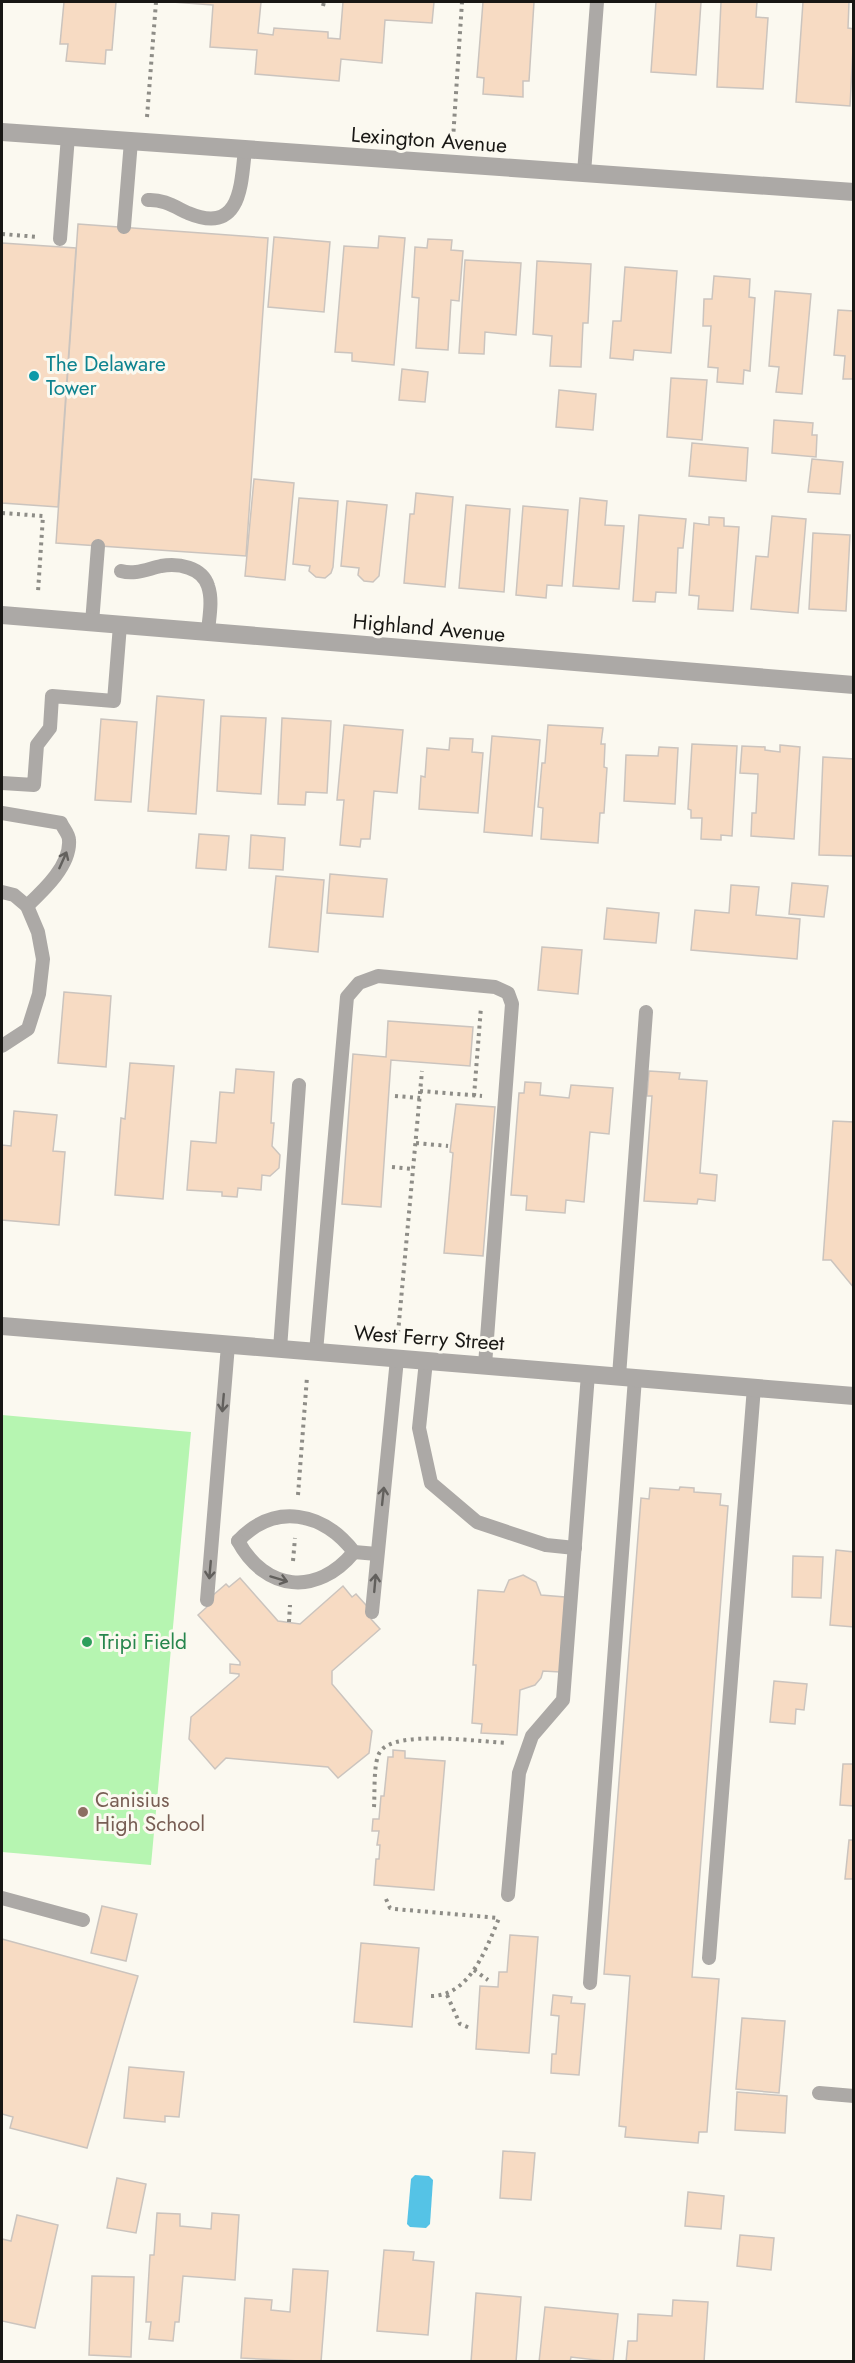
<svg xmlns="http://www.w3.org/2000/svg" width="855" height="2363" font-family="Jost,sans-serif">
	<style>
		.green { fill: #b6f5b1 }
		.water { fill: #55c3e6 }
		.building { fill: #f7dbc3; stroke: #cbc4be; stroke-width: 1.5 }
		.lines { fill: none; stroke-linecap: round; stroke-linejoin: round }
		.path { stroke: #8e8d87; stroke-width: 4; stroke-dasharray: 3 4.5; stroke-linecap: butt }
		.service { stroke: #aca9a6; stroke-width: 14 }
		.minor { stroke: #aca9a6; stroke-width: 18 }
		.tertiary { stroke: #aca9a6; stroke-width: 18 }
		.oneway { stroke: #62605d }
		.culture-dot { fill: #0f9aa8; stroke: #fbf9f0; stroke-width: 2 }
		.leisure-dot { fill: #2e9e5b; stroke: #fbf9f0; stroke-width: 2 }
		.education-dot { fill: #8d6e63; stroke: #fbf9f0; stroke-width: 2 }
		.labels { text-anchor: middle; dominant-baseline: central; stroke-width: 6; stroke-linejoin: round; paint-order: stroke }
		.street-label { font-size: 21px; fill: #181714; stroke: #fbf9f0 }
		.culture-label { font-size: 21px; fill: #0d838f; stroke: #fbf9f0; text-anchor: start }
		.leisure-label { font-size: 21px; fill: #27864d; stroke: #fbf9f0; text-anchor: start }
		.education-label { font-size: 21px; fill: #785e54; stroke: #fbf9f0; text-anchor: start }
	</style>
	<rect width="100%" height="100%" fill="#fbf9f0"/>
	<path class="green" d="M2,1415L191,1432L151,1865L2,1852Z"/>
	<path class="water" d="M415,2175L429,2176L433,2180L430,2224L426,2228L410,2227L407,2224L411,2179Z"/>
	<g class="building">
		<path d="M64,2H116L112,50H106L105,64L66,61L68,44H60Z"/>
		<path d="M172,2H261L258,33L273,35L274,28L328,32V38L340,39L343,2H434L432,23L385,20L382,63L341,59L339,81L255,74L257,50L210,47L213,5Z"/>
		<path d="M483,2H534L529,81H523V97L483,94L484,78L477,77Z"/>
		<path d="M656,2H701L696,75L651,72Z"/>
		<path d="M721,2H757L756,17L768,18L763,89L717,87Z"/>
		<path d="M803,2H849L848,28L854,29L850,106L796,102Z"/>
		<path d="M78,224L268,238L246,556L56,543Z"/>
		<path d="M379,236L405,238L394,365L352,361V353L335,352L344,246L378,248Z"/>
		<path d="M274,237L330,242L324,312L268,307Z"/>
		<path d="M428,239L452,240L451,250L463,251L459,301L451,300L448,350L416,348L419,298L412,297L415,247L427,248Z"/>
		<path d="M2,243L76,248L58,507L2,503Z"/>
		<path d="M465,260L521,263L516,335L485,332L484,354L459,353Z"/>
		<path d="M537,261L591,264L588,323H583L581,367L550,366L552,336L533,334Z"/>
		<path d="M625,267L677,271L671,353L634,350L633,360L610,358L613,321H621Z"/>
		<path d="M714,276L750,279L749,297L755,298L750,371L744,370L743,384L717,382L718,368L708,367L711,326H703L704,299H712Z"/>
		<path d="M775,291L811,294L802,394L776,392L779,367L769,366Z"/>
		<path d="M838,310L854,311V379H843L845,356L834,355Z"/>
		<path d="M402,369L428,372L425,402L399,400Z"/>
		<path d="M671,378L707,380L702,440L667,437Z"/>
		<path d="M559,390L596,394L593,430L556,427Z"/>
		<path d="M774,420L813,423L812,435H817L816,457L772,453Z"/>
		<path d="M692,443L748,448L746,481L689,476Z"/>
		<path d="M812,459L843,462L840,494L808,492Z"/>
		<path d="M254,479L294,483L285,580L245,576Z"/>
		<path d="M416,493L453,497L445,587L404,583L410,514H414Z"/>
		<path d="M299,498L338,501L333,567L331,573L325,578L316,577L309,571L310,566L293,564Z"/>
		<path d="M580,498L607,501L605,525L624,526L619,589L573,586Z"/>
		<path d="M347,501L387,505L379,576L373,582L364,581L358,575L359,568L341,566Z"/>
		<path d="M466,505L510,509L504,592L459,588Z"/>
		<path d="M523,506L568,510L562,586L547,585L546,598L516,595Z"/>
		<path d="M639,515L686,519L683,548H678L676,593L656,592L655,602L633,601Z"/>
		<path d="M772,516L806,519L798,613L751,609L756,556L768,557Z"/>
		<path d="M709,517L724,518V526L739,527L733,611L698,609L699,596L689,595L694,523L709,525Z"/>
		<path d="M813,533L850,535L846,611L809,609Z"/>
		<path d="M157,696L204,700L196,814L148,811Z"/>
		<path d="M221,716L266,718L261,794L217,791Z"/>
		<path d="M282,718L331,721L327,793L306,792L305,805L278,804Z"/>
		<path d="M101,719L137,722L131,802L95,800Z"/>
		<path d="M344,725L403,730L397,793L374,791L370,839H361L360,847L340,845L344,800H337Z"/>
		<path d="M548,725L603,728L601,744H605L604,767L607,768L604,813H600L598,843L541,839L543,808L538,807L542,763H545Z"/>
		<path d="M492,736L540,740L532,836L484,832Z"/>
		<path d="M450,738L473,739L472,752L483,753L478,813L419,809L421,776L425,777L427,748L449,750Z"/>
		<path d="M692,744L737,746L732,836L721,835V840L701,839L702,818H691V810L688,809Z"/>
		<path d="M780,745L800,747L794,839L751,836L752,813H756L758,774L740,773L742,746L765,747V750L780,752Z"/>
		<path d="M659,747L678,748L675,804L624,801L626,755L658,756Z"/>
		<path d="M823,757L854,759V856L819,855Z"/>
		<path d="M199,834L229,836L226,870L196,868Z"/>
		<path d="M251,835L285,838L283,870L249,868Z"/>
		<path d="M330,874L387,879L383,917L327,913Z"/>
		<path d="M276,876L324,880L318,952L269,947Z"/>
		<path d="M792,883L828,886L824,917L789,914Z"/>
		<path d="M731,885L759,887L756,915L800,919L797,959L691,950L695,910L729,913Z"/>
		<path d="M607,908L659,913L656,943L604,939Z"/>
		<path d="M542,947L582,950L578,994L538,990Z"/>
		<path d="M64,992L111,996L106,1067L58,1063Z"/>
		<path d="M388,1021L473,1027L470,1066L391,1060L381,1207L342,1204L353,1054L386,1057Z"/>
		<path d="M130,1063L174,1066L163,1199L115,1195L121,1118L125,1119Z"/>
		<path d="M236,1069L274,1072L271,1123H274L272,1146L280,1155L279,1168L270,1176L262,1175L261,1190L238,1188L237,1197L222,1196V1192L187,1190L191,1141L216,1143L220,1092L234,1093Z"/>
		<path d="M649,1071L680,1073L679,1079L707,1081L700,1173L717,1175L715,1201L698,1199L697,1204L644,1201L652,1096H647Z"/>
		<path d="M525,1082L541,1083L540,1095L569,1098L571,1085L613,1088L609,1134L590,1132L584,1202L566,1200L565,1213L526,1210L527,1196L511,1195L519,1093H524Z"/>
		<path d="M456,1104L495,1107L483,1256L444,1253L453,1153L450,1152Z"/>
		<path d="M14,1111L57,1115L53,1151L65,1152L59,1225L2,1220V1145L11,1146Z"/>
		<path d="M833,1121L854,1122V1288L831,1260H823Z"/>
		<path d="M680,1487L694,1488V1492L721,1494L720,1505L728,1506L692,1977L719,1979L707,2132H699L698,2143L625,2137L626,2127L619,2126L630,1976L604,1974L641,1498L649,1499L650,1488L679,1490Z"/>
		<path d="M836,1550L854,1552V1627L830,1625Z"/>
		<path d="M793,1556L823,1557L821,1598L792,1597Z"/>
		<path d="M523,1575L536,1582L541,1595L565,1597L560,1672L543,1671L541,1678L535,1685L520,1690L517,1735L481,1733L482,1724L472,1723L476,1665H473L478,1590L504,1592L509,1580Z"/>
		<path d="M240,1578L278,1621L300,1624L343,1586L352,1597L356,1594L375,1615L371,1619L380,1629L332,1671V1684L372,1731L369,1753L338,1778L328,1767L226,1758L215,1769L189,1739L191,1717L239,1676V1674L230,1673V1664L240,1665V1662L198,1615L208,1606L205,1602L226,1584L229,1587Z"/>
		<path d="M774,1681L807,1684L804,1710L796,1709L795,1724L770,1722Z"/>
		<path d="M393,1750L405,1751V1758L445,1761L434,1890L374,1885L376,1859H379L380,1845H377L379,1831H372L373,1819H379L381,1796H384L388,1757H393Z"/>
		<path d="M843,1764H854V1806L840,1805Z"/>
		<path d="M849,1840H854V1879H845Z"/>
		<path d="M102,1906L137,1914L126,1961L91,1953Z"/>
		<path d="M510,1935L538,1937L529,2053L476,2049L480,1986L498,1987L499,1972H507Z"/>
		<path d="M2,1939L138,1976L87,2148L10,2128L13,2117L2,2114Z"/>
		<path d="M361,1943L419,1948L412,2027L354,2022Z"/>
		<path d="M553,1995L572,1997L571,2003L585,2004L579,2075L551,2073L552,2054H556L559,2016L551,2015Z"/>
		<path d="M742,2018L785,2021L779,2093L736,2089Z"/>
		<path d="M129,2067L184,2072L179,2117L165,2116V2122L124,2118Z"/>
		<path d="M737,2092L787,2096L785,2133L735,2130Z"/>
		<path d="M503,2151L535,2153L531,2200L500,2198Z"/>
		<path d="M117,2178L146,2184L136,2233L107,2228Z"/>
		<path d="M688,2192L724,2196L721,2229L685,2226Z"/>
		<path d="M157,2213L180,2214V2226L211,2229L212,2213L239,2215L235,2280L183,2276L179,2322H175L173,2341L149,2339L151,2322H146L150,2255H154Z"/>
		<path d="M17,2215L58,2225L35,2328L2,2321V2239L11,2241Z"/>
		<path d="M740,2235L774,2238L771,2270L737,2266Z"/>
		<path d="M384,2250L414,2252L413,2260L434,2262L428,2335L377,2331Z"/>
		<path d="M293,2269L328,2271L321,2362L241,2358L245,2298L272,2300L271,2310L290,2312Z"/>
		<path d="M92,2276L134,2277L131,2357L89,2355Z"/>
		<path d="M476,2293L521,2297L516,2362H471Z"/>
		<path d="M673,2300L708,2302L704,2362H626L628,2341H637L638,2314L672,2316Z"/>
		<path d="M545,2307L618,2314L613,2362L571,2357L570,2362H539Z"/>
	</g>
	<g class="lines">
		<g class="path">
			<path d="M278,3V2"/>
			<path d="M323,6L324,2"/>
			<path d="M147,117L156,2"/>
			<path d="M453,139L462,2"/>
			<path d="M2,234L38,237"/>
			<path d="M2,513L43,516L38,592"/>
			<path d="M420,1091L482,1096"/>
			<path d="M395,1096L420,1098"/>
			<path d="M474,1096L481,1007"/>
			<path d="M416,1143L448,1146"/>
			<path d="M392,1167L413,1169"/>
			<path d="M398,1333L422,1071"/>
			<path d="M298,1495L307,1377"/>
			<path d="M293,1561L295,1538"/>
			<path d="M289,1622L290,1605"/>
			<path d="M374,1807C375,1794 373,1762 380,1752C394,1729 482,1742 507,1743"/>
			<path d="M386,1899L390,1908L395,1909L499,1918"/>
			<path d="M474,1970L488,1980"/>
			<path d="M447,1995L460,2024L470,2028"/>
			<path d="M431,1996C471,1996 487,1946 500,1916"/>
		</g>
		<g class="service">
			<path d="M584,173L597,2"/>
			<path d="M148,200C163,199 175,207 188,213C241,235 241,186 245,149"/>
			<path d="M124,227L131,141"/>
			<path d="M60,239L68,136"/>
			<path d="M121,571C135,575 147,569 161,566C178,563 202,567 208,586C213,600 209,618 208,632"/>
			<path d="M92,623L98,546"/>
			<path d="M2,783L34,785L37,745L50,728L52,696L114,701L120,625"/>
			<path d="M2,813L61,823C63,828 69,834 69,840C71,865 44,890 27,906"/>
			<path d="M2,892L14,895L27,906L38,932L43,959L39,994L28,1029L2,1046"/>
			<path d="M280,1349L299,1085"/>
			<path d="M316,1352L347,997L359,983L378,976L495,987L508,993L512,1004L485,1365"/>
			<path d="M426,1361L419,1428L431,1483L477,1522L546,1545L575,1548"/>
			<path d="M619,1376L646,1012"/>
			<path d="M238,1541C275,1502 323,1512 354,1552L377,1554"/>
			<path d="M238,1541C265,1591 317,1597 354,1552"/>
			<path d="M207,1600L228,1345"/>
			<path d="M372,1612L397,1359"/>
			<path d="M508,1895L519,1773L532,1736L563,1700L588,1374"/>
			<path d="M2,1898L83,1920"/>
			<path d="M709,1958L754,1387"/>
			<path d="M590,1983L635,1378"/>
			<path d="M819,2093L854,2096"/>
		</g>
		<g class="minor">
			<path d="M2,132L854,192"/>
			<path d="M2,615L854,685"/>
		</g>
		<path class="tertiary" d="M2,1326L854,1396"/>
	</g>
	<defs><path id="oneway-shaft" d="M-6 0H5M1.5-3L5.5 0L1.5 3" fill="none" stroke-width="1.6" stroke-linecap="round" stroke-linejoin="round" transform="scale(1.5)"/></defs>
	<g class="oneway">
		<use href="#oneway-shaft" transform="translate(63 860) rotate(-66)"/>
		<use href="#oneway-shaft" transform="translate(223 1403) rotate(95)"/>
		<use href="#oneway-shaft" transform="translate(383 1496) rotate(-84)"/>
		<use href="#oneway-shaft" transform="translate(210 1570) rotate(95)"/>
		<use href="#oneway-shaft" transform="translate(279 1579) rotate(17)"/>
		<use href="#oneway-shaft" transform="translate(375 1583) rotate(-85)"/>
	</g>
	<circle class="culture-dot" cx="34" cy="376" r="6"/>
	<circle class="leisure-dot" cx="87" cy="1642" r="6"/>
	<circle class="education-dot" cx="83" cy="1812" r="6"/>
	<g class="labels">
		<g class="street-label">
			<text transform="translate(429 140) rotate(4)">Lexington Avenue</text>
			<text transform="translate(429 628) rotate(5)">Highland Avenue</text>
			<text transform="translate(429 1338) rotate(4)">West Ferry Street</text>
		</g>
		<g class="culture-label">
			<text x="46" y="364">The Delaware<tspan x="46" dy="24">Tower</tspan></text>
		</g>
		<g class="leisure-label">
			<text x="99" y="1642">Tripi Field</text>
		</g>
		<g class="education-label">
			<text x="95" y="1800">Canisius<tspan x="95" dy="24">High School</tspan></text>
		</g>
	</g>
	<rect width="855" height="2363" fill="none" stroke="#181714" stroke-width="6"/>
</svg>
